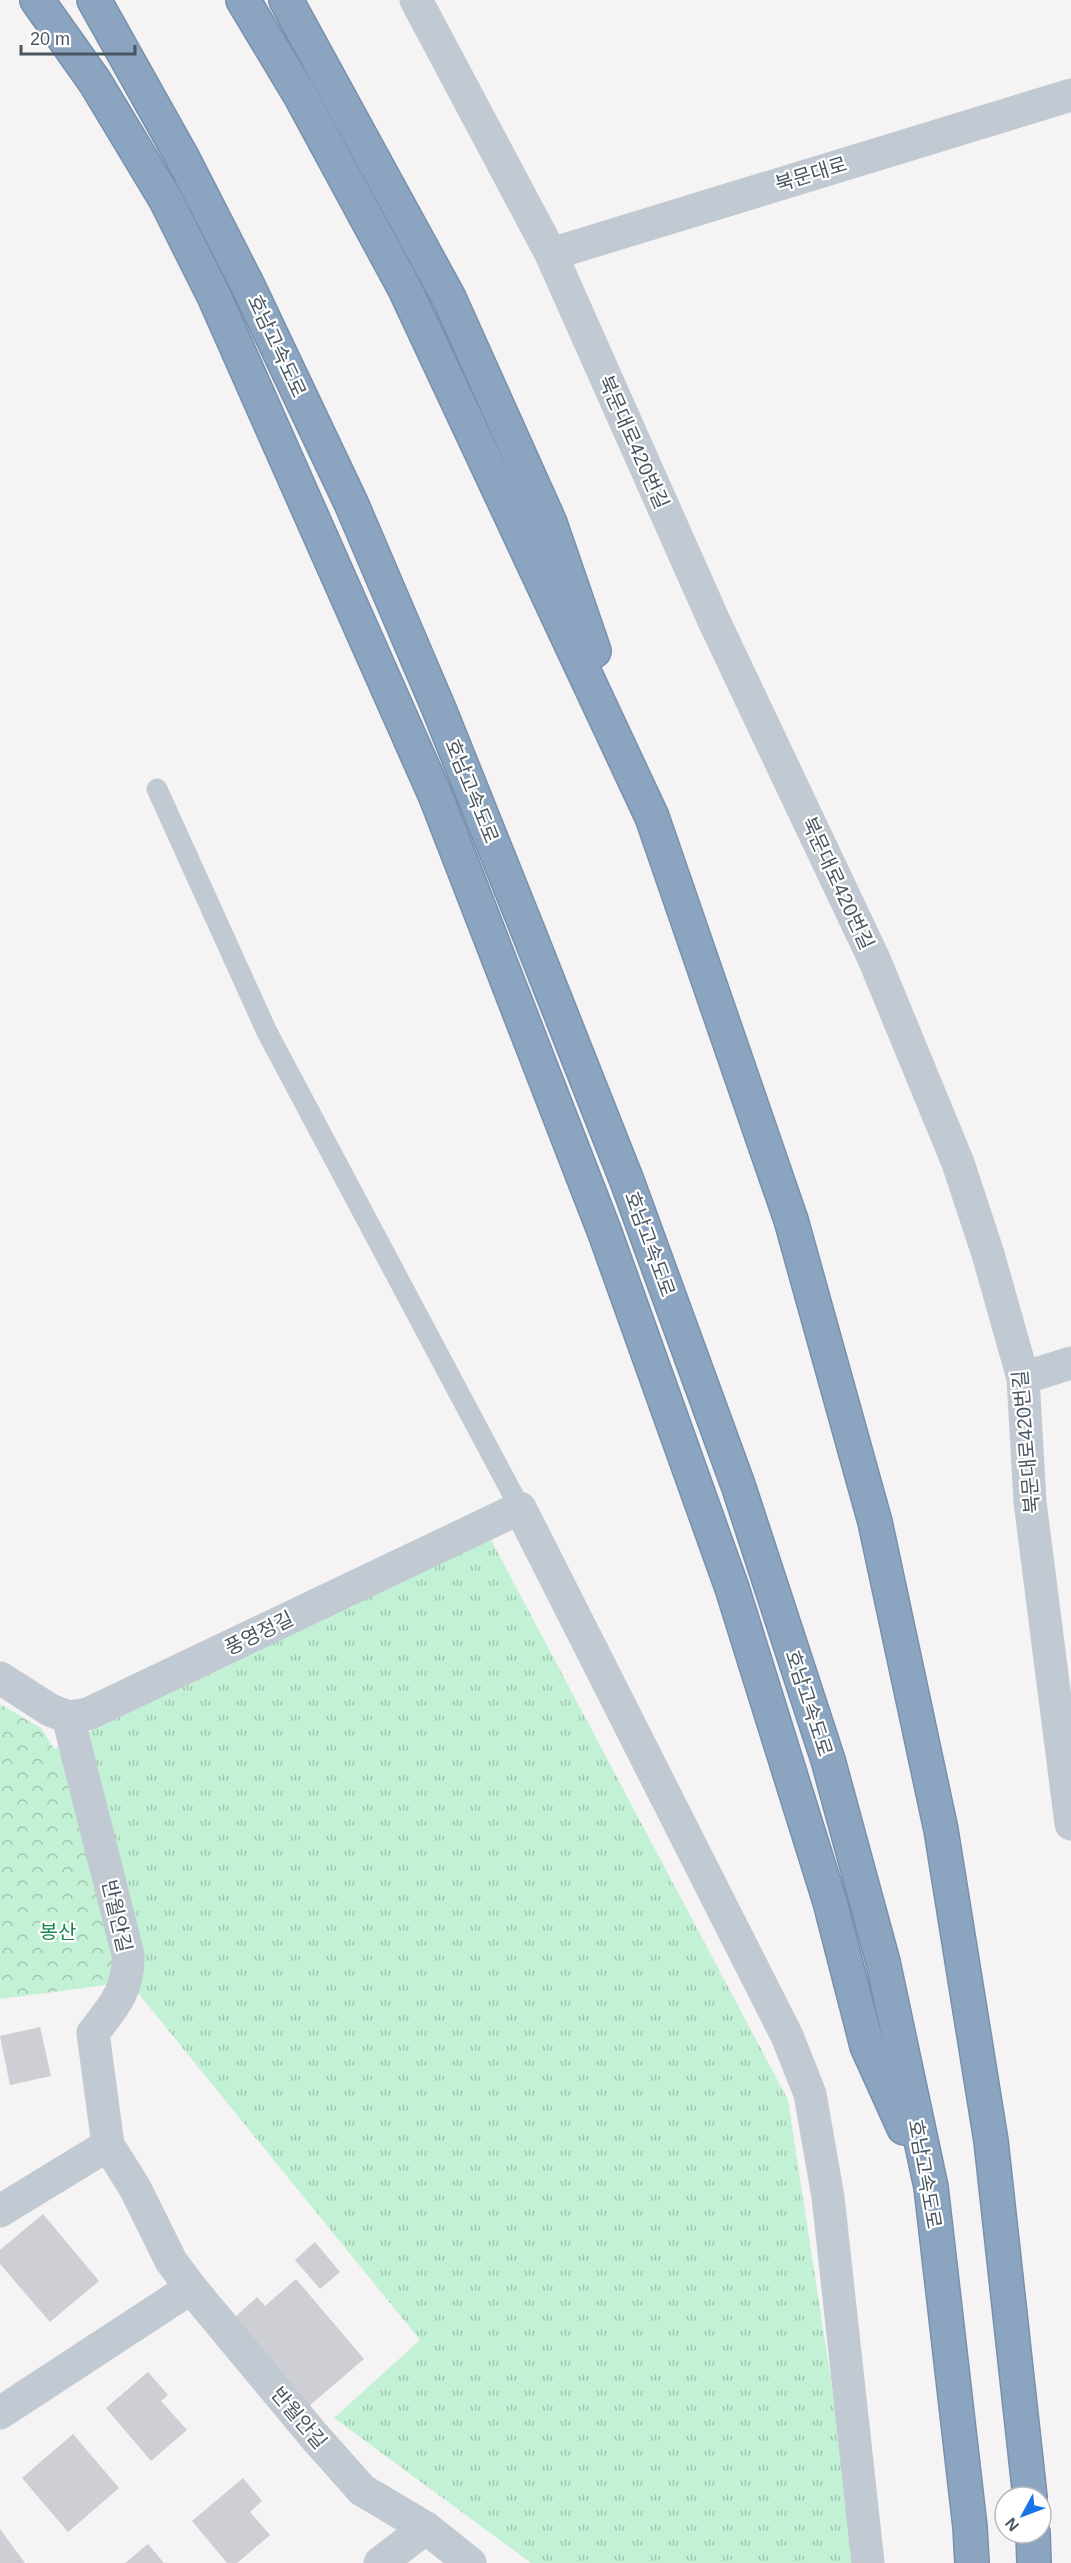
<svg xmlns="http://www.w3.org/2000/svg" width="1071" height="2563" font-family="Helvetica,'Noto Sans KR',sans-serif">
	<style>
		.grass { fill: url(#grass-tufts) }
		.forest { fill: url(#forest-crowns) }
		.building { fill: #cdcfd5 }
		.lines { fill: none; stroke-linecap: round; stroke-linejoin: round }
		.highway-casing { stroke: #7690ad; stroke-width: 36 }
		.lane { stroke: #c1cad2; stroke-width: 21 }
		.street { stroke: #c1cad2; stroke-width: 33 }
		.highway { stroke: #8ba5c1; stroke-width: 33 }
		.labels { text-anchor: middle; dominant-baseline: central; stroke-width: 4.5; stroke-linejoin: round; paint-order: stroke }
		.street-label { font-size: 20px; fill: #4a5661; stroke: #fff }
		.park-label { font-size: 20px; fill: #17864f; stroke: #fff }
	</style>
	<defs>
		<pattern id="grass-tufts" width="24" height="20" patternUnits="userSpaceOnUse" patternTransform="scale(1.5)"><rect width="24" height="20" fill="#c3f1d5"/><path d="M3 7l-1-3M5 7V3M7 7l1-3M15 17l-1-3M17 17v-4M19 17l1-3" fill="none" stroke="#a0c6b0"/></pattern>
		<pattern id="forest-crowns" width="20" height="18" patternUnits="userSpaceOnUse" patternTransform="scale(1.5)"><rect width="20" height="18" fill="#c3f1d5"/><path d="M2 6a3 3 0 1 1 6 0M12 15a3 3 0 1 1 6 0" fill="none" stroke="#a0c6b0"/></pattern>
	</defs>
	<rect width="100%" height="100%" fill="#f5f3f3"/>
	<path class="grass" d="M490,1538L788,2100L859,2563H531L334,2418L420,2340L129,1982L54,1749Z"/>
	<path class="forest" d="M0,1704L41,1728L87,1801L129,1982L0,1999Z"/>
	<g class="building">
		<path d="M40,2027L51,2076L10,2085L0,2036Z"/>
		<path d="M43,2214L99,2281L50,2322L0,2264V2250Z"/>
		<path d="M315,2242L340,2272L320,2289L295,2260Z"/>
		<path d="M296,2279L364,2359L309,2406L234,2318L257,2297L265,2306Z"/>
		<path d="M148,2372L168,2395L161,2401L187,2430L151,2461L106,2408Z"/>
		<path d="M73,2434L119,2488L68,2532L22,2478Z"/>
		<path d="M243,2478L262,2501L250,2512L270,2535L237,2563H227L192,2521Z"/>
		<path d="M0,2529L25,2563H0Z"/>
		<path d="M148,2544L164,2563H125Z"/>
	</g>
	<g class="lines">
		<g class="highway-casing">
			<g id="highway">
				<path d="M37,0L95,82L166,200L214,296L436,797L605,1233L732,1588L830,1902L867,2046L904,2128"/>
				<path d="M94,0L182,157L248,286L351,503L439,709L530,936L627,1181L738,1485L828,1760L883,1962L931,2187L970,2527L972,2563"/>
				<path d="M243,0L300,95L405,289L652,817L791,1220L875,1522L941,1830L991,2141L1030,2497"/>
				<path d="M286,0L449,298L550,523L594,651"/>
				<path d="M1033,2533L1034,2563"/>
			</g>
		</g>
		<path class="lane" d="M157,789L267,1032L520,1508"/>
		<g class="street">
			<path d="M416,0L551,254L714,621L874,959L958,1163L988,1254L1023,1378L1030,1502L1071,1824"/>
			<path d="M551,254L1071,95"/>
			<path d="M1023,1378L1071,1363"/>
			<path d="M0,1678L50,1710L68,1717L88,1714L520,1508L787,2036L810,2094L828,2197L868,2563"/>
			<path d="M68,1717L128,1955C129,1990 114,2006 93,2033L108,2145L135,2188L171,2261L191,2288L314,2436L362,2490L426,2528"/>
			<path d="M0,2211L108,2145"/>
			<path d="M0,2413L191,2288"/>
			<path d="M380,2563L426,2528L470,2563"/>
		</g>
		<use href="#highway" class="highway"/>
	</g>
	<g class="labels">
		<g class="street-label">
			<text transform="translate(811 174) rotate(-17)">북문대로</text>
			<text transform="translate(277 346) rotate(65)">호남고속도로</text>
			<text transform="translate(634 442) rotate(66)">북문대로420번길</text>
			<text transform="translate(472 791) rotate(68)">호남고속도로</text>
			<text transform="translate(838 883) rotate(65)">북문대로420번길</text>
			<text transform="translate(650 1244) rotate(70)">호남고속도로</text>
			<text transform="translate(1026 1442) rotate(-95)">북문대로420번길</text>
			<text transform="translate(259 1633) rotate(-26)">풍영정길</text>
			<text transform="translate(809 1703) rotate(72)">호남고속도로</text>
			<text transform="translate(117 1916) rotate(77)">반월안길</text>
			<text transform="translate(925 2174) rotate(80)">호남고속도로</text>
			<text transform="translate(299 2418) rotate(50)">반월안길</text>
		</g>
		<g class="park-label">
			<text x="58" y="1932">봉산</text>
		</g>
	</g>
	<g transform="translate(1023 2515) rotate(229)"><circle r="28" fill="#ffffff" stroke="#b7bbc0" stroke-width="1.5"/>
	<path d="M0-4.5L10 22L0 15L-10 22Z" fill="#1a73e8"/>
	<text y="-9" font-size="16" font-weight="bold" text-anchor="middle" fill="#4a5661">N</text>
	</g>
	<path d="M21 45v9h114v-9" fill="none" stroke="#4a5661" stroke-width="3"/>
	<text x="30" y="45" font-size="18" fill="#4a5661" stroke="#ffffff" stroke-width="4.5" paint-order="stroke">20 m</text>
</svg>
